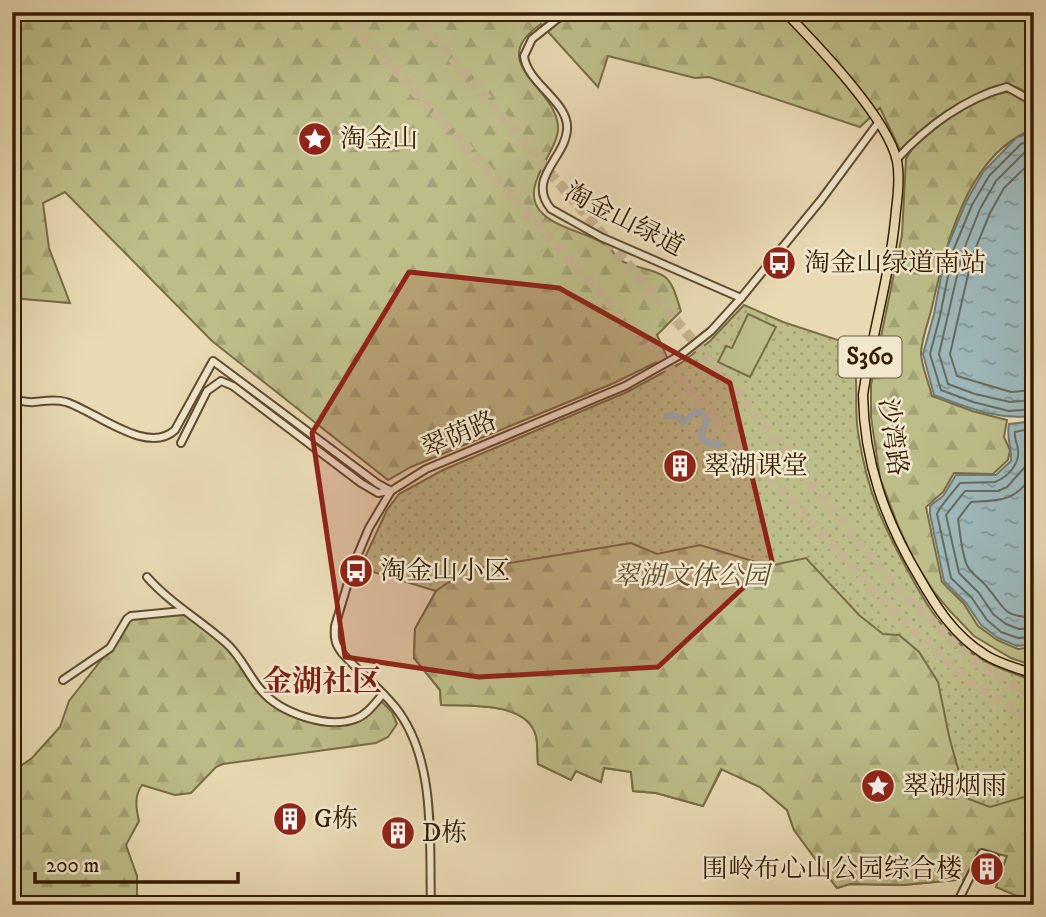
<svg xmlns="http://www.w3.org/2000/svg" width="1046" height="917" font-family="'IM FELL DW Pica','Noto Serif SC',serif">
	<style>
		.grass { fill: url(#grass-dots); stroke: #786d45; stroke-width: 2 }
		.forest { fill: url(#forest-firs); stroke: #786d45; stroke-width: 2 }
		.garden { fill: #bdbd89; stroke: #786d45; stroke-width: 2 }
		.water { fill: url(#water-ripples); stroke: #73796f; stroke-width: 2 }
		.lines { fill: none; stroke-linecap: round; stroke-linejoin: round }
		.shore { stroke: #686a5d; stroke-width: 2 }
		.canal { stroke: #9db7b9; stroke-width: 7 }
		.highway-tunnel { stroke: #c5b490; stroke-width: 10; stroke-dasharray: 10 5; stroke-linecap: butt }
		.minor-casing { stroke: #614c2e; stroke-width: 10 }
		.major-casing { stroke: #341d01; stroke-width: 11 }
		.minor { stroke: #f1e7ce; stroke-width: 6 }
		.major { stroke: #e9dab4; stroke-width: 8 }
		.marked { fill: #8f2418; fill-opacity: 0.2; stroke: #8f2418; stroke-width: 5; stroke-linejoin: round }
		.labels { text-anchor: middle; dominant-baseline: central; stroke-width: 5; stroke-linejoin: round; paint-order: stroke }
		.shield { fill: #f1e7ce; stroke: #6d5a3e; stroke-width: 2 }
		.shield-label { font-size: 24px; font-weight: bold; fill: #341d01 }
		.poi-label { font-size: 26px; fill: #341d01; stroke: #f1e7ce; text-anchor: start }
		.street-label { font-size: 26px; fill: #341d01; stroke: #f1e7ce }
		.park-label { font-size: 26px; font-style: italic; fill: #5d4d2a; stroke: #f1e7ce }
		.quarter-label { font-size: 30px; font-weight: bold; fill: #7a1f14; stroke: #f1e7ce }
	</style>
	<defs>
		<pattern id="grass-dots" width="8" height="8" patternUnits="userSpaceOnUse" patternTransform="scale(1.75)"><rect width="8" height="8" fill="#bdbd89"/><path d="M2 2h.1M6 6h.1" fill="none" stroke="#a3a274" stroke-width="1.8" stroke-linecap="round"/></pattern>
		<pattern id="forest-firs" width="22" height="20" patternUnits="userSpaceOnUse" patternTransform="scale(1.75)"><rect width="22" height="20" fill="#bdbd89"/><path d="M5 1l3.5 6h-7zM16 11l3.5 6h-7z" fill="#a3a274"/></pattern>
		<pattern id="water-ripples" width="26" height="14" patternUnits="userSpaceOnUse" patternTransform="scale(1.75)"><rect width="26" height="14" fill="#9db7b9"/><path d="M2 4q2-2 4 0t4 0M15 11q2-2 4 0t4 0" fill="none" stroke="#819494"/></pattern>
	</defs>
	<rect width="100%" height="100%" fill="#e9dab4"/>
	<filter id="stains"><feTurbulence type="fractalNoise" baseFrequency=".00286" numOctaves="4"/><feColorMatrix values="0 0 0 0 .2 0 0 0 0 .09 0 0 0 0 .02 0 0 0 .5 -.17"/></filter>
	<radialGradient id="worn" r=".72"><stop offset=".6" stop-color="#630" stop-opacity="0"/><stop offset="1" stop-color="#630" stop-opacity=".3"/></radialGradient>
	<path class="grass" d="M744,305L783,322L847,343C862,370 853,402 858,432C867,493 884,528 914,582C928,607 943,631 966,649C986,665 1010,672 1034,681V903L996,887L1007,856L979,850L966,879L903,885L850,884L837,888L794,830L787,810L760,787L722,769L703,806L656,793L633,791L631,772L604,768L601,782L576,771L571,780L538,764C537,755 538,745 536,736C527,701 468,706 441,705L440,690L414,658L415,629L436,591L360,568L387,510L399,494L443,470L627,392L681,363L710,341Z"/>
	<g class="forest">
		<path d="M12,12H844L852,15L880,12H1034V97C1027,93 1017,86 1009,85C981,81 921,132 900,150L880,108L860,127L709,77L695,78L608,56L598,87L541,24C484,63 555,86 558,126C560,152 515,188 543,214C560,230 594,234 610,248C614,252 615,257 620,260C633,268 653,268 665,277C674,284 677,300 681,311L657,335L667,357L614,383L411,467L388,480L212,341L65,192L43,203L49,248L70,303L12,298Z"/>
		<path d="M1009,92L1034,106V129C967,153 946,245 932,307C929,321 921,340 921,354C922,368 929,383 932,396L972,411L1007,420L1004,437L1010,450L1008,460L993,474L954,473L943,492L926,507L942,582L964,604L978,626L997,640L1018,649L1034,647V666L1011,658L974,636L950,611L934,592L915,562L899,528L880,478L871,417V385L902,235L906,159C918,133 981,94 1009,92Z"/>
		<path d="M631,543L657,554L700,545L769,566L806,558L859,615L883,634L899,635L919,652L938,682L949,736L966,798L990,807L1024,797L1034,790V903L996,887L1007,856L979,850L966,879L903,885L850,884L837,888L794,830L787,810L760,787L721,769L703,806L656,793L633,791L631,772L604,768L601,782L576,771L571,780L538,764C537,755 538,745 536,736C527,701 468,706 441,705L440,690L414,658L415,629L436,591L467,570Z"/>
		<path d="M183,611L225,642L273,702L310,719L353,720L380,700L392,712L397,724L388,737L376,743L223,764L216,767L191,793L175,795L142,785C134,796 136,808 139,821L126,845L137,876V905H12V768L16,769L32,758L60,727L69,701L116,641L127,619Z"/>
	</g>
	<path class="garden" d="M748,314L776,327L750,377L718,362L726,346L732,348Z"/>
	<g class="water">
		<path d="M1034,132V416C996,420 969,408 934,395L923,354L934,314L946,250L966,202L983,172L1017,137Z"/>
		<path d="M1034,421V644L1017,646L998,638L981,625L966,603L944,581L930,514V506L943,496L956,475H996L1011,461C1012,447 1006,438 1009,424Z"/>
	</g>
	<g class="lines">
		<g class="shore">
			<path d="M1034,139L1021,144L989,176L972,205L953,251L940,316L930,354L941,390L973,402L1009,411L1034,409"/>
			<path d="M1034,148L1026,151L996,181L980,209L962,254L939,354L948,384L975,394L1010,402L1034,400"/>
			<path d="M1034,159L1004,188L990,213L972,257L950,354L957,376L1011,392L1034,390"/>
			<path d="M1034,428L1015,432C1014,439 1017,442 1018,449C1020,464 1008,477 995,482L960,483C955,490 939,507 937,514L951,578L972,598L987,620L1001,632L1018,638L1034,637"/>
			<path d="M1034,437L1026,440L1027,450L1025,467L1007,487L998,491H965L946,515L959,573L979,593L993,614L1006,624L1019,629L1034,628"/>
			<path d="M1034,473C1015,502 1002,500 971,502L958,519C960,532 962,557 968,567C972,575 982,580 987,587C1006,609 1002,617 1034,617"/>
		</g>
		<path class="canal" d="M667,416L675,415L684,422L695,412L704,413L708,419L701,433L702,438L710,444H720"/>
		<g class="highway-tunnel">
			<path d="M342,12L891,609L969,681L1034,722"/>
			<path d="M413,12L748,405L856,540L904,595L979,665L1034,699"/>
		</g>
		<g class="minor-casing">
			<g id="minor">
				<path d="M566,12L532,39L524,56C527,84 570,102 567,130C565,158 526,179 551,209L601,237L741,298"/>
				<path d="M897,159C926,127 965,98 1007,87L1034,102"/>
				<path d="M12,399C19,400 27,403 34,402C45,401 54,399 66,402C95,411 147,456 175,430L213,361L378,484L391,491"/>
				<path d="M181,443L207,391L221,381L233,386L361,483L378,493L389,491"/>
				<path d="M147,577C170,603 200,620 226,643C241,656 248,675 261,690C280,713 327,729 355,719C367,715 375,703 383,694"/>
				<path d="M63,680L110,648L127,619L131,616L183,611"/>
				<path d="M431,905C429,842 437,759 395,707C379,687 359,672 342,653C335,644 334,638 335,626L353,566L369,528L391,491L426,469L625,386L682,354L711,331L741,298L821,200L878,123"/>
				<path d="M956,905L982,853L995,857"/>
			</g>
		</g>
		<g class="major-casing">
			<path id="major" d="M785,12C817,45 887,117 897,161C900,176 898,195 896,210C891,272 872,333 863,395C864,462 885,520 919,577C936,607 954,635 984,654C999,664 1017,668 1034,674"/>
		</g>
		<use href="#minor" class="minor"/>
		<use href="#major" class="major"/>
	</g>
	<path class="marked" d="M409,272L559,288L730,383L772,561L658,667L479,677L345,657L312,433Z"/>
	<defs>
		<g id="sight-disc" transform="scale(1.75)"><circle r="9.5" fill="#8f2418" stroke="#f1e7ce"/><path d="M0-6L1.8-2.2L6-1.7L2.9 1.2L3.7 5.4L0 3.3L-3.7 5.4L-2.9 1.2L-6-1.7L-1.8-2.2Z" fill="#fff"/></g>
		<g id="bus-disc" transform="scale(1.75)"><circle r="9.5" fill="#8f2418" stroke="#f1e7ce"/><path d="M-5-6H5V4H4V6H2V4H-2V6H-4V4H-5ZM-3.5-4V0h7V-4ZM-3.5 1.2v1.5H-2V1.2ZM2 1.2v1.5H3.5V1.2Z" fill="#fff"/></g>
		<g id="building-disc" transform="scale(1.75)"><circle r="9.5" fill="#8f2418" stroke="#f1e7ce"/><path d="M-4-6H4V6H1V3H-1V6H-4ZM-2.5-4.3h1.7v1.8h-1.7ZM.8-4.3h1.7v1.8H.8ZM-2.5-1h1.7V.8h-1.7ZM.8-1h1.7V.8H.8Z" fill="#fff"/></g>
	</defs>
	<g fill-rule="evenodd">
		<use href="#sight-disc" x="315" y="139"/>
		<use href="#bus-disc" x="779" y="263"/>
		<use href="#building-disc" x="680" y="466"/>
		<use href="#bus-disc" x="356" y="571"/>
		<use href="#sight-disc" x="878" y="786"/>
		<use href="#building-disc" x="290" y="819"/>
		<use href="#building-disc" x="398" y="833"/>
		<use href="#building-disc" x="987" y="869"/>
	</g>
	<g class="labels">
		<rect class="shield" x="838.5" y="336.5" width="63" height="41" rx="5"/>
		<g class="shield-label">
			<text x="870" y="357">S360</text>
		</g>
		<g class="poi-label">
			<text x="340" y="139">淘金山</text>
			<text x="804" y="263">淘金山绿道南站</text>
			<text x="704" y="466">翠湖课堂</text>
			<text x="380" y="571">淘金山小区</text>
			<text x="903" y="786">翠湖烟雨</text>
			<text x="314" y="819">G栋</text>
			<text x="422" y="833">D栋</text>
			<text x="962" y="869" text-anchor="end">围岭布心山公园综合楼</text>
		</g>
		<g class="street-label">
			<text transform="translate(624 220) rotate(27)">淘金山绿道</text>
			<text transform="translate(459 435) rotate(-23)">翠荫路</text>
			<text transform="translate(892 437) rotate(82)">沙湾路</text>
		</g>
		<g class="park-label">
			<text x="691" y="576">翠湖文体公园</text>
		</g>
		<g class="quarter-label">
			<text x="322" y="682">金湖社区</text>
		</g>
	</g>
	<rect width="1046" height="917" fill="none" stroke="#e9dab4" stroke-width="42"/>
	<rect x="14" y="14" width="1018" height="889" fill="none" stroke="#341d01" stroke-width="3.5"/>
	<rect x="21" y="21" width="1004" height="875" fill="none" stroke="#341d01" stroke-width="2"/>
	<path d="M35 872v10h203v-10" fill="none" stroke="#341d01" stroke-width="3.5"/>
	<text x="46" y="872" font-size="21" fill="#341d01" stroke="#f1e7ce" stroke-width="5" paint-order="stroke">200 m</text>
	<rect width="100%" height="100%" filter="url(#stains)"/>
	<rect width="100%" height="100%" fill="url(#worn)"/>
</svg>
